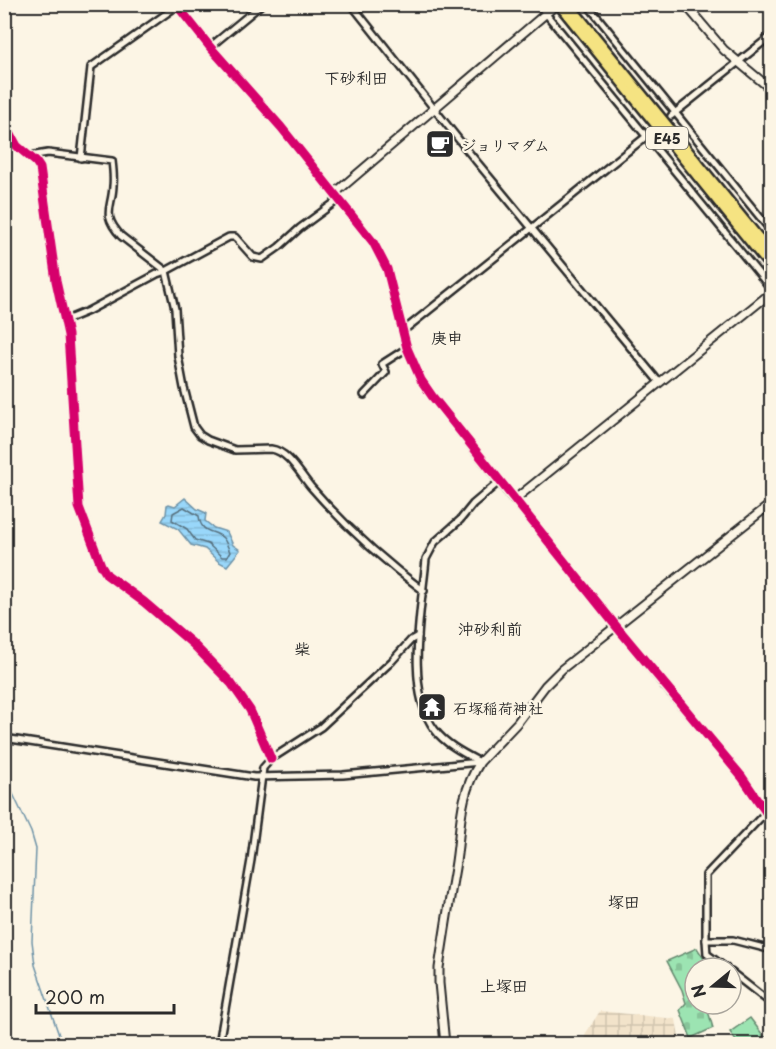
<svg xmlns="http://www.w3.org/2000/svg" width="776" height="1049" font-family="'Playpen Sans','Klee One',sans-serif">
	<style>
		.industrial { fill: url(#industrial-grid) }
		.cemetery { fill: url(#cemetery-stones); stroke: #64886e; stroke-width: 1.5 }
		.pitch { fill: #9ce4b2; stroke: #64886e; stroke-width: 1.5 }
		.water { fill: url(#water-rules); stroke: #6d92a7; stroke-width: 1.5 }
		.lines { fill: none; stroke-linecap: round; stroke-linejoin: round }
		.shore { stroke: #57707e; stroke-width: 1.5 }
		.stream { stroke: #6d92a7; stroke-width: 1.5 }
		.minor-casing { stroke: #2b2b2b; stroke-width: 10 }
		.tertiary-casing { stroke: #2b2b2b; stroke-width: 11 }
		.motorway-casing { stroke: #2b2b2b; stroke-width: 14 }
		.minor { stroke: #fcf5e5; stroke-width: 5 }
		.tertiary { stroke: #fcf5e5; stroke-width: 7 }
		.motorway { stroke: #f5e382; stroke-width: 9 }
		.cycleway-casing { stroke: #fcf5e5; stroke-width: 13 }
		.cycleway { stroke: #d6006c; stroke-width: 9 }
		.labels { text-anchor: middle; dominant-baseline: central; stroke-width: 4.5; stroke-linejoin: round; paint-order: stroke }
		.shield { fill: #fcf5e5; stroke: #6a6863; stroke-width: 1.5 }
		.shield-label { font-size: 14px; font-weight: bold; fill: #2b2b2b }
		.poi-label { font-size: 15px; font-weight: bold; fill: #2b2b2b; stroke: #fcf5e5; text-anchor: start }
		.neighbourhood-label { font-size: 16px; font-weight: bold; fill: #2b2b2b; stroke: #fcf5e5 }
	</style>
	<defs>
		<pattern id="industrial-grid" width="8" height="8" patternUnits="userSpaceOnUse" patternTransform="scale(1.5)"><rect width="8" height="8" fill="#f2e3ca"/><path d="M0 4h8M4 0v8" fill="none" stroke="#d0c3ae"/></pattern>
		<pattern id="cemetery-stones" width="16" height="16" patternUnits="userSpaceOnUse" patternTransform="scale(1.5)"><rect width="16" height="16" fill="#9ce4b2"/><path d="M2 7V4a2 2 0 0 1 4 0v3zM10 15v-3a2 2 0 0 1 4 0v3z" fill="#87c499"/></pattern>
		<pattern id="water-rules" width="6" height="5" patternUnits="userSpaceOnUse" patternTransform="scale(1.5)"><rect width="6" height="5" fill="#99d7fa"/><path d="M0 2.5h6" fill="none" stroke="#84b9d6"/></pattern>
	</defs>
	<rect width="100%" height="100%" fill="#fcf5e5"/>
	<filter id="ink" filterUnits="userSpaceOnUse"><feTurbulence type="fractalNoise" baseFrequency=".0167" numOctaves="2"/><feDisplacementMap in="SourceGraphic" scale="12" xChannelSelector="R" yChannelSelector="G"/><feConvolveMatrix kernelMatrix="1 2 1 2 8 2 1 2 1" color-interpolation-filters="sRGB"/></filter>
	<g filter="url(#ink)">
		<path class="industrial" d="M600,1011L676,1019L680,1044H583L586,1033Z"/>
		<path class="cemetery" d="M697,948L710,968H695V1004H706L713,1028L691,1038L680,1010L686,1003L682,990L667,961Z"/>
		<path class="pitch" d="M750,1018L766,1039L757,1044H738L730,1032Z"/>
		<path class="water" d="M185,498L197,509L206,513L205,521L214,528L227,532L233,545L240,550L227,566L219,562L205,549L191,545L178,529L162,521L166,514L167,505L169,504L175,506Z"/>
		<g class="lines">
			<path class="shore" d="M184,507L199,516C201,535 214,529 223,538C226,541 228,548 230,552L227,557H222L208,544L195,540L187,529L172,520L173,513Z"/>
			<path class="stream" d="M4,775L31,832L36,849L32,941L35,965L62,1044"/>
			<g class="minor-casing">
				<g id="minor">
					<path d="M351,4L467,150L659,382"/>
					<path d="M538,4L772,290"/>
					<path d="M587,4L772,232"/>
					<path d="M210,47L262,4"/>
					<path d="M671,116L772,35"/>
					<path d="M4,122L17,146L36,162L40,168L56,281L68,335L79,507L101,565L107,575L144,602L193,644L231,683L250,710L271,759"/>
					<path d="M29,156L48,153L112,161C113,169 114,178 113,186C112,209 101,214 121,236L166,271L175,309L178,356L184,388L194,427L200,435L208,440L235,450L271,449C288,451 300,474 311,487C345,526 382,560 424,591"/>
					<path d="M81,158L91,67L177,6"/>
					<path d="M66,320L88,311L157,274L166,271L229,237H235L253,257L262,259L279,247L300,228L338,200"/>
					<path d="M403,331L653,131"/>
					<path d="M364,395L386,372L382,364L407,348"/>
					<path d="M514,500L666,688L742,777L772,821"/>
					<path d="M4,738L254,777L343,775L480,762"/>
					<path d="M480,762C465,754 445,744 435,730C404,690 422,606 426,559L435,542L460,520L473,504L499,482"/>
					<path d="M706,940H733L772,950"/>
					<path d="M726,968L707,954L706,940V875L766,812"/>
					<path d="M731,972L772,1004"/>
					<path d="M219,1044L251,860L263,768L271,759L321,727L392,661L411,640L418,636"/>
					<path d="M763,1044L772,1039"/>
				</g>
			</g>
			<g class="tertiary-casing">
				<g id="tertiary">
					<path d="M176,4L210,47L281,127L373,242L387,269L407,348L421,380L432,396L514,500L772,292"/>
					<path d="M685,4L724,50L772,90"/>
					<path d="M334,194L557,4"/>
					<path d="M445,1044L439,983V968C444,935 449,902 455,868C462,828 457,799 480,762L517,723L545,686L562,669L772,503"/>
				</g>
			</g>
			<g class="motorway-casing">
				<g id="motorway">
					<path d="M559,4L772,268"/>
					<path d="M568,4L772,255"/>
				</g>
			</g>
			<use href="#minor" class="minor"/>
			<use href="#tertiary" class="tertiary"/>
			<use href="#motorway" class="motorway"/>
			<g class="cycleway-casing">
				<g id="cycleway">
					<path d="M176,4L210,47L281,127L373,242L387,269L407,348L421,380L432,396L616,626L742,777L772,821"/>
					<path d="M4,122L17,146L36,162L40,168L56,281L68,335L79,507L101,565L107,575L144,602L193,644L231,683L250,710L271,759"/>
				</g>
			</g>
			<use href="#cycleway" class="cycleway"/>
		</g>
	</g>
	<defs>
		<g id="cafe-square" transform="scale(1.5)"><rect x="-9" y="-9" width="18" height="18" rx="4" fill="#2b2b2b" stroke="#fcf5e5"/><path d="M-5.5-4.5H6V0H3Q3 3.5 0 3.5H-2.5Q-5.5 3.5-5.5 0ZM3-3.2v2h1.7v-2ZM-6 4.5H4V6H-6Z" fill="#fff"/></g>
		<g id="temple-square" transform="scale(1.5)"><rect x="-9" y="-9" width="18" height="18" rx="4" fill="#2b2b2b" stroke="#fcf5e5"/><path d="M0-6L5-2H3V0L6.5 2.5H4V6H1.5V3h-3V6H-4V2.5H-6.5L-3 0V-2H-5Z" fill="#fff"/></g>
	</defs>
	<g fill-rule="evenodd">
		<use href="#cafe-square" x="440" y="144"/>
		<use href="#temple-square" x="432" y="707"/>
	</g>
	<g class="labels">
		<rect class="shield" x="646" y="127" width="42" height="22" rx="4.5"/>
		<g class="shield-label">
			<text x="667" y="138">E45</text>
		</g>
		<g class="poi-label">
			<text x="461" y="144">ジョリマダム</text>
			<text x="453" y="707">石塚稲荷神社</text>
		</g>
		<g class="neighbourhood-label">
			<text x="356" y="77">下砂利田</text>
			<text x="447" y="337">庚申</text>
			<text x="490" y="628">沖砂利前</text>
			<text x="302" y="648">柴</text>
			<text x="624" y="901">塚田</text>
			<text x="504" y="985">上塚田</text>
		</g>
	</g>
	<rect width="776" height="1049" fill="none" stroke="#fcf5e5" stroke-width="24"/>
	<rect x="12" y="12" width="752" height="1025" fill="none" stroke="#2b2b2b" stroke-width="2" filter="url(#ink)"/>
	<g transform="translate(713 986) rotate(251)"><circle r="28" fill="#fcf5e5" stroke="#a8a49b" stroke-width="1.5"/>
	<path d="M0-4.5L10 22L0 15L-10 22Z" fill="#2b2b2b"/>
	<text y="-9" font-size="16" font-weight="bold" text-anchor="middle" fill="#2b2b2b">N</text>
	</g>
	<path d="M36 1004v9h138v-9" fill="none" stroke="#2b2b2b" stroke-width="3"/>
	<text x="45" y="1004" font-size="18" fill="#2b2b2b" stroke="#fcf5e5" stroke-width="4.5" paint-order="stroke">200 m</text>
</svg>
